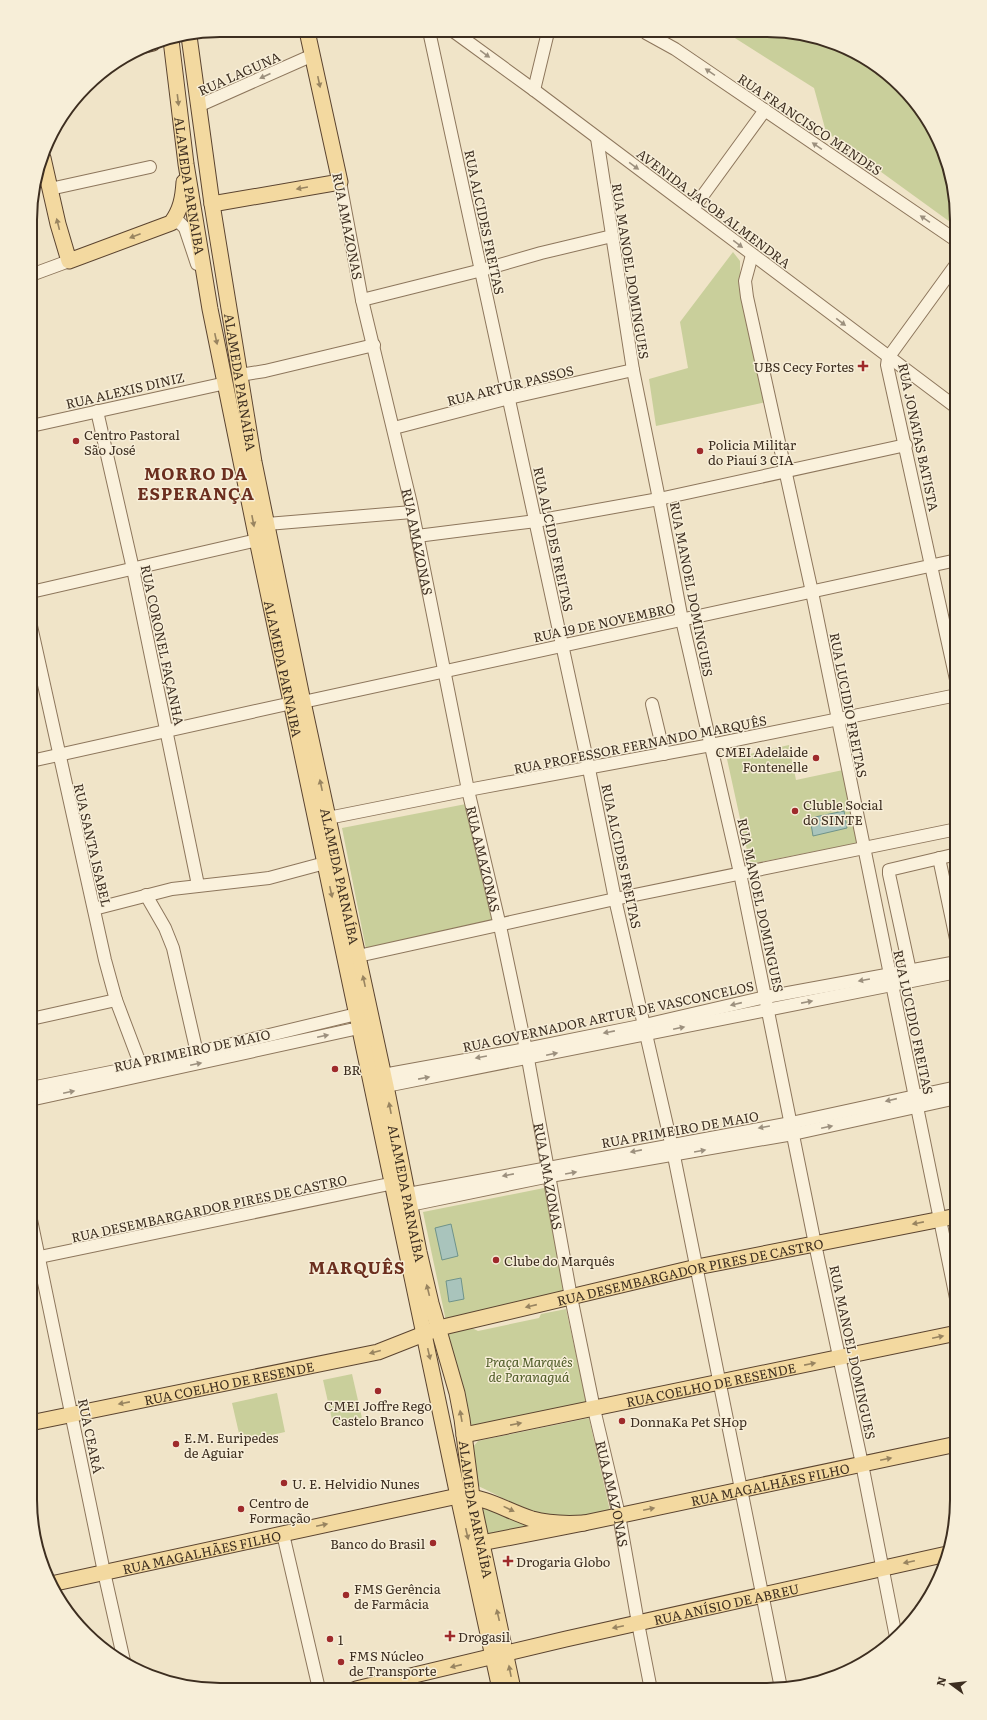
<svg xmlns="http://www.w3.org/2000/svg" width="987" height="1720" font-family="Literata,serif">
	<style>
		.green { fill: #c9cf9b }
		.water { fill: #a9c4bc; stroke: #6f938a }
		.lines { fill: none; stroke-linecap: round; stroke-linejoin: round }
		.minor-casing { stroke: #8d765c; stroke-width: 14 }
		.major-casing { stroke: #5b4430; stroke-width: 17 }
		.minor { stroke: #faf1dc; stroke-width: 12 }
		.major { stroke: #f3d9a0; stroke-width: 15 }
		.oneway { fill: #9c907e }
		.oneway2 { fill: #988460 }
		.poi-dot { fill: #9e2a2b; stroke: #f7eed8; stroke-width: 1.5 }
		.labels { text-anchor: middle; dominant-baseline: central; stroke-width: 3; stroke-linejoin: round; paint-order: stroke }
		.street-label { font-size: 13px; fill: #3d2e20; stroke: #f7eed8 }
		.poi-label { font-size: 13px; fill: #3d2e20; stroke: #f7eed8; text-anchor: start }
		.park-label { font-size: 13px; font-style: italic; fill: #4d5a26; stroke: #f7eed8 }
		.district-label { font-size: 17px; font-weight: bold; letter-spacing: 1px; fill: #6b2e1e; stroke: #f7eed8 }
		.rim { fill: none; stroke: #3d2e20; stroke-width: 2 }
	</style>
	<rect width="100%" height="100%" fill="#f0e4c8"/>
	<g class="green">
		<path d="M727,33L804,34L851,49L892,77L925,114L947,158L957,227L826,132L814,88Z"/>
		<path d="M733,252L740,261V276L766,402L656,426L649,379L688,368L680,322Z"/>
		<path d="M789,745L796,780L843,770L857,843L750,864L727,759Z"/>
		<path d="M466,804L495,923L366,949L342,828Z"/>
		<path d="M544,1188L547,1189L566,1294L446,1321L423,1212Z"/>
		<path d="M566,1309L587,1405L475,1426L470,1424L444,1335L472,1328L478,1331L539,1318L541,1314Z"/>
		<path d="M352,1374L362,1418L333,1424L323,1380Z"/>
		<path d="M277,1393L285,1432L241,1442L232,1403Z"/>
		<path d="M589,1418L610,1511C598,1514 584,1519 571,1519C536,1520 507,1499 476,1485L472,1448L478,1441Z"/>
		<path d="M478,1506L490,1509L535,1526L484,1537Z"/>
	</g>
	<g class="water">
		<path d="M844,811L847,828L813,836L810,818Z"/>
		<path d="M451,1224L458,1256L442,1260L435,1228Z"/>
		<path d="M461,1278L464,1299L449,1302L446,1281Z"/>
	</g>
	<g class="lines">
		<g class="minor-casing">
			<g id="minor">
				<path d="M429,31L589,769L615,899L674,1156L781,1688"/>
				<path d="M453,31L534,90L957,408"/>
				<path d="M646,33L675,49L957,241"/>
				<path d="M534,90L548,32"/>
				<path d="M198,106L313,55"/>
				<path d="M597,138L633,370L659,499L682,620L740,873L815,1244L862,1464L896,1637"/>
				<path id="s1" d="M340,182L362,300L411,504L468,790L500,926L528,1059L571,1297L594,1409L619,1515L638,1623L651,1690"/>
				<path d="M50,189L150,167"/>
				<path d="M693,209L765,110"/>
				<path d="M171,223L179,222L185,228L197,264"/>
				<path d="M752,255L745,281L747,297L812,592L957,1303"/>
				<path d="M31,275L69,261"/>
				<path d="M362,300L482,270L541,253L612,236"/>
				<path d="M240,375L265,371L374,345"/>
				<path d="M97,411L133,569L198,885"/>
				<path d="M31,426L226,383"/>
				<path d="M394,428L509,398L633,370"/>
				<path d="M267,524L412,512"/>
				<path d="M417,536L536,521L659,499L906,445"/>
				<path d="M31,592L257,540"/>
				<path d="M31,626L105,960L116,1000L141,1066"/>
				<path d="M957,684L887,365L888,358L957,263"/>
				<path d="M303,702L957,560"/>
				<path d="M652,704L664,754"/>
				<path d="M31,761L292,703"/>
				<path d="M328,818L468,790L711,745L957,695"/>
				<path d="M939,858L956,939"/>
				<path d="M146,895L165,928L173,948L197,1053"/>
				<path d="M94,909L172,889L269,878L325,863"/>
				<path d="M358,956L615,899L957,829"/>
				<path d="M910,971L889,874V870L957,854"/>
				<path d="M31,1019L116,1000"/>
				<path d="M383,1075L526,1049L645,1025L766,997L957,962"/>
				<path d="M386,1086L957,972"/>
				<path d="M31,1088L141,1066L365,1012"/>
				<path d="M30,1100L368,1026"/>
				<path d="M408,1194L791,1123L957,1087"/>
				<path d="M410,1205L550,1176L793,1134L957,1098"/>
				<path d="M30,1215L104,1572L124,1661"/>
				<path d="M30,1259L394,1183"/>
				<path d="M283,1534L319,1689"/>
			</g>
		</g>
		<g class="major-casing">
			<g id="major">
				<path id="s2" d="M189,36L212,204L254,462L303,702L386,1086L419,1252L431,1303L457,1393L462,1419L472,1497L513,1689"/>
				<path id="s3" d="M171,40L186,164L210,309L257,540L458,1496L500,1689"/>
				<path d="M145,45L153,43"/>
				<path d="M43,158L58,224L69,261L171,223C181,210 183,197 184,182"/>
				<path d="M212,204L340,182L307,31"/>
				<path id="s4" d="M30,1423L378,1352L439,1328L697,1267L957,1216"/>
				<path id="s5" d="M464,1435L957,1333"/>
				<path id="s6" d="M481,1543L584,1523L957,1444"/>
				<path id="s7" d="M51,1584L458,1496C489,1497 504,1510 532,1519C549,1524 566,1524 584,1523"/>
				<path id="s8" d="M356,1689L566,1639L947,1554"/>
			</g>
		</g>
		<use href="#minor" class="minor"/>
		<use href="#major" class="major"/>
	</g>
	<defs><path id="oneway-solid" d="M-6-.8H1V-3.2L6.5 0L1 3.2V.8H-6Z"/></defs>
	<g class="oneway">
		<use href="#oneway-solid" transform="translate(485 54) rotate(36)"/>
		<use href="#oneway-solid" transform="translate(710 72) rotate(-146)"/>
		<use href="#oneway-solid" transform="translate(265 76) rotate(156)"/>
		<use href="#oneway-solid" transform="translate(817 146) rotate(-146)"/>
		<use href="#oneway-solid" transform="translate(634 166) rotate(36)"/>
		<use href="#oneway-solid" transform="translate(925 219) rotate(-146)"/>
		<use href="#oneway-solid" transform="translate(738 244) rotate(37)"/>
		<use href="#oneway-solid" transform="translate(841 322) rotate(37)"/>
		<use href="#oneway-solid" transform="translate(864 980) rotate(170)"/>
		<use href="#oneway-solid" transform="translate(807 1002) rotate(-11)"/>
		<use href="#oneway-solid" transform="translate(736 1004) rotate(167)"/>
		<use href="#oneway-solid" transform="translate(679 1028) rotate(-12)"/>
		<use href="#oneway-solid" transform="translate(609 1032) rotate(169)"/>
		<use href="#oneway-solid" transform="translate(323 1036) rotate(-12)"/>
		<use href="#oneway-solid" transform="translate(552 1054) rotate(-12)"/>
		<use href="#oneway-solid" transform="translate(481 1057) rotate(170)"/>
		<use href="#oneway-solid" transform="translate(196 1064) rotate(-12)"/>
		<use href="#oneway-solid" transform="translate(424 1078) rotate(-11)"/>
		<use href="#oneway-solid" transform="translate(69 1092) rotate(-12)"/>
		<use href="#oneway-solid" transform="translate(891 1100) rotate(167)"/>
		<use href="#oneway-solid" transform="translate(764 1127) rotate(170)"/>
		<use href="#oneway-solid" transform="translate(827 1127) rotate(-12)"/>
		<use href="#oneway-solid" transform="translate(636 1151) rotate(169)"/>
		<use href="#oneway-solid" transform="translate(700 1151) rotate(-10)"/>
		<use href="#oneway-solid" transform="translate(571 1173) rotate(-10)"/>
		<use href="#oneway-solid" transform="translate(508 1175) rotate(169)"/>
	</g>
	<g class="oneway2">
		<use href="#oneway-solid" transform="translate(319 82) rotate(78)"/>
		<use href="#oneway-solid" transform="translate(178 100) rotate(83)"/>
		<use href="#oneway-solid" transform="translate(302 188) rotate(170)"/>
		<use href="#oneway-solid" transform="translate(58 224) rotate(-104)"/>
		<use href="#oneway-solid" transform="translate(135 236) rotate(159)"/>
		<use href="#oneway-solid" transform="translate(216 339) rotate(78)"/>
		<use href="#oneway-solid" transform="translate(253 521) rotate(79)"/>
		<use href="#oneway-solid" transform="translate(321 785) rotate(-102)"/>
		<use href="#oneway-solid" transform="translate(331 892) rotate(78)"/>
		<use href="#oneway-solid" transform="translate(364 981) rotate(-102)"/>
		<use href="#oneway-solid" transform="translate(390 1108) rotate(-101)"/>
		<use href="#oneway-solid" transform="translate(918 1223) rotate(169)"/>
		<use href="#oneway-solid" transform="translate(428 1290) rotate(-104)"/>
		<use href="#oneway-solid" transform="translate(531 1306) rotate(167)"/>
		<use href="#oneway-solid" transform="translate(938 1337) rotate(-12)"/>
		<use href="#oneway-solid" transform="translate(375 1352) rotate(165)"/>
		<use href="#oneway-solid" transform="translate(429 1354) rotate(77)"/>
		<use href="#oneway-solid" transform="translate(810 1364) rotate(-11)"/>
		<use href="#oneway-solid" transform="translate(124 1403) rotate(169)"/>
		<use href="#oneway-solid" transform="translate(461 1416) rotate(-100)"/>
		<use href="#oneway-solid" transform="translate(516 1424) rotate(-11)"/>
		<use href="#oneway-solid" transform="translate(886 1459) rotate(-12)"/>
		<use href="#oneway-solid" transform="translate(509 1509) rotate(26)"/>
		<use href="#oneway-solid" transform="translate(649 1509) rotate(-12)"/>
		<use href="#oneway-solid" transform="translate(322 1525) rotate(-12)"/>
		<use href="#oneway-solid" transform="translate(467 1534) rotate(77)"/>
		<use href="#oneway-solid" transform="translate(909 1562) rotate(168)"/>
		<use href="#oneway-solid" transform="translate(498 1615) rotate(-103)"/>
		<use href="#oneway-solid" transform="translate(618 1627) rotate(168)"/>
		<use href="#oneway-solid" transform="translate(456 1666) rotate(167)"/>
		<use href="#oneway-solid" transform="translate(510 1671) rotate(-101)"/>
	</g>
	<g class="poi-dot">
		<path d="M861 360h4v4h4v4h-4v4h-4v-4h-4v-4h4z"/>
		<circle cx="76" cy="441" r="4"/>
		<circle cx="700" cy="451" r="4"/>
		<circle cx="816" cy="758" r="4"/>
		<circle cx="795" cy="811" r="4"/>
		<circle cx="335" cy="1069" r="4"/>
		<circle cx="496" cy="1260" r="4"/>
		<circle cx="378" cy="1391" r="4"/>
		<circle cx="622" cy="1421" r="4"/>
		<circle cx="176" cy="1444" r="4"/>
		<circle cx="284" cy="1483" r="4"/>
		<circle cx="241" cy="1509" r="4"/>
		<circle cx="433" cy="1543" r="4"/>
		<path d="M506 1555h4v4h4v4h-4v4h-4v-4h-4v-4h4z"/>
		<circle cx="346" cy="1595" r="4"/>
		<path d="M448 1630h4v4h4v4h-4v4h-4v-4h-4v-4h4z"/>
		<circle cx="330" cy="1639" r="4"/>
		<circle cx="341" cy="1662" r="4"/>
	</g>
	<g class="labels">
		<g class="street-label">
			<text transform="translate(239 73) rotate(-24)">RUA LAGUNA</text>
			<text transform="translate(810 124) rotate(34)">RUA FRANCISCO MENDES</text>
			<text stroke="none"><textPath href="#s3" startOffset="147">ALAMEDA PARNAIBA</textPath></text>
			<text transform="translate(714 208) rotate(37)">AVENIDA JACOB ALMENDRA</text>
			<text transform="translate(485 222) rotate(78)">RUA ALCIDES FREITAS</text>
			<text transform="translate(348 226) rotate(79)">RUA AMAZONAS</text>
			<text transform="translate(631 271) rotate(81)">RUA MANOEL DOMINGUES</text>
			<text stroke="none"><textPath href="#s2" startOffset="350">ALAMEDA PARNAÍBA</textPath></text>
			<text transform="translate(510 385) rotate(-14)">RUA ARTUR PASSOS</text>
			<text transform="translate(125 390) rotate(-13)">RUA ALEXIS DINIZ</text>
			<text transform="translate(919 437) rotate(78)">RUA JONATAS BATISTA</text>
			<text transform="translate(554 539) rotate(78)">RUA ALCIDES FREITAS</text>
			<text stroke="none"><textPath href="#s1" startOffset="368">RUA AMAZONAS</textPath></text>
			<text transform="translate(692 589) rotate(79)">RUA MANOEL DOMINGUES</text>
			<text transform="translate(604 622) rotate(-12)">RUA 19 DE NOVEMBRO</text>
			<text transform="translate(163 645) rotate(78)">RUA CORONEL FAÇANHA</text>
			<text stroke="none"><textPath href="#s3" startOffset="639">ALAMEDA PARNAIBA</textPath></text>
			<text transform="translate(849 705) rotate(79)">RUA LUCIDIO FREITAS</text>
			<text transform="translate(640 744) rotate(-11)">RUA PROFESSOR FERNANDO MARQUÊS</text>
			<text transform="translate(93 845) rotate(77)">RUA SANTA ISABEL</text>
			<text transform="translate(622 856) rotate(78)">RUA ALCIDES FREITAS</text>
			<text stroke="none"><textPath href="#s1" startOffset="692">RUA AMAZONAS</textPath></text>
			<text stroke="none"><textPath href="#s2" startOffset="854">ALAMEDA PARNAÍBA</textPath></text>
			<text transform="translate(761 905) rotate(78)">RUA MANOEL DOMINGUES</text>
			<text transform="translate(608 1016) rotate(-12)">RUA GOVERNADOR ARTUR DE VASCONCELOS</text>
			<text transform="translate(914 1022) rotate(78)">RUA LUCIDIO FREITAS</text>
			<text transform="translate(192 1050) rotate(-12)">RUA PRIMEIRO DE MAIO</text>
			<text transform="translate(680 1129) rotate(-10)">RUA PRIMEIRO DE MAIO</text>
			<text stroke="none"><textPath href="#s1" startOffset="1016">RUA AMAZONAS</textPath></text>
			<text stroke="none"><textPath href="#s2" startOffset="1178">ALAMEDA PARNAÍBA</textPath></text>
			<text transform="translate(209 1208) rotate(-12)">RUA DESEMBARGARDOR PIRES DE CASTRO</text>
			<text stroke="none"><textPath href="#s4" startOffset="678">RUA DESEMBARGADOR PIRES DE CASTRO</textPath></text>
			<text transform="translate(853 1352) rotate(78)">RUA MANOEL DOMINGUES</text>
			<text stroke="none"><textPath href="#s4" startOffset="203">RUA COELHO DE RESENDE</textPath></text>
			<text stroke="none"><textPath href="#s5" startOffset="252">RUA COELHO DE RESENDE</textPath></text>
			<text transform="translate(91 1436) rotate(78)">RUA CEARÁ</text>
			<text stroke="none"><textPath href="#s6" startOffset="295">RUA MAGALHÃES FILHO</textPath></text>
			<text stroke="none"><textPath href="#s1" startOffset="1340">RUA AMAZONAS</textPath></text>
			<text stroke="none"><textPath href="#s2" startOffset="1502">ALAMEDA PARNAÍBA</textPath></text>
			<text stroke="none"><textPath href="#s7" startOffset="154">RUA MAGALHÃES FILHO</textPath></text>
			<text stroke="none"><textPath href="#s8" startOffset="380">RUA ANÍSIO DE ABREU</textPath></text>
		</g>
		<g class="poi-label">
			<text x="854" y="366" text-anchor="end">UBS Cecy Fortes</text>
			<text x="84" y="434">Centro Pastoral<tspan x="84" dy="15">São José</tspan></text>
			<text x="708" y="444">Policia Militar<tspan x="708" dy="15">do Piauí 3 CIA</tspan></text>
			<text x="808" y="751" text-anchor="end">CMEI Adelaide<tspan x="808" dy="15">Fontenelle</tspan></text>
			<text x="803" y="804">Cluble Social<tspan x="803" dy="15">do SINTE</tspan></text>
			<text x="343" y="1069">BR</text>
			<text x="504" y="1260">Clube do Marquês</text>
			<text x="378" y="1405" text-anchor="middle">CMEI Joffre Rego<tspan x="378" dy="15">Castelo Branco</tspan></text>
			<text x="630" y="1421">DonnaKa Pet SHop</text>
			<text x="184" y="1437">E.M. Euripedes<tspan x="184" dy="15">de Aguiar</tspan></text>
			<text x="292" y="1483">U. E. Helvidio Nunes</text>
			<text x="249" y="1502">Centro de<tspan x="249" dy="15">Formação</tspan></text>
			<text x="425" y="1543" text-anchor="end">Banco do Brasil</text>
			<text x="516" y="1561">Drogaria Globo</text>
			<text x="354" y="1588">FMS Gerência<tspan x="354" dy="15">de Farmâcia</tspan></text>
			<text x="458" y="1636">Drogasil</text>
			<text x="338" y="1639">1</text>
			<text x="349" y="1655">FMS Núcleo<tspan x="349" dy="15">de Transporte</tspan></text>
		</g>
		<g class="park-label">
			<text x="529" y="1361">Praça Marquês<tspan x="529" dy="15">de Paranaguá</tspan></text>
		</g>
		<g class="district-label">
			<text x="196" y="472">MORRO DA<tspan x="196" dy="20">ESPERANÇA</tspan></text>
			<text x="357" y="1266">MARQUÊS</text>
		</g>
	</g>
	<path d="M0 0H987V1720H0ZM220 37H767A183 183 0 0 1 950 220V1500A183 183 0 0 1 767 1683H220A183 183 0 0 1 37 1500V220A183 183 0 0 1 220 37Z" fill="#f7eed8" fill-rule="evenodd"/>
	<path class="rim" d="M220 37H767A183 183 0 0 1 950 220V1500A183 183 0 0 1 767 1683H220A183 183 0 0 1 37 1500V220A183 183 0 0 1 220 37Z"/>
	<g transform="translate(951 1684) rotate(285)" stroke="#f7eed8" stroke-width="3" paint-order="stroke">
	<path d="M0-3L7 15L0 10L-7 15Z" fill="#3d2e20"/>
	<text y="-6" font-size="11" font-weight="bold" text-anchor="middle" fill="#3d2e20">N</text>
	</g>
</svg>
